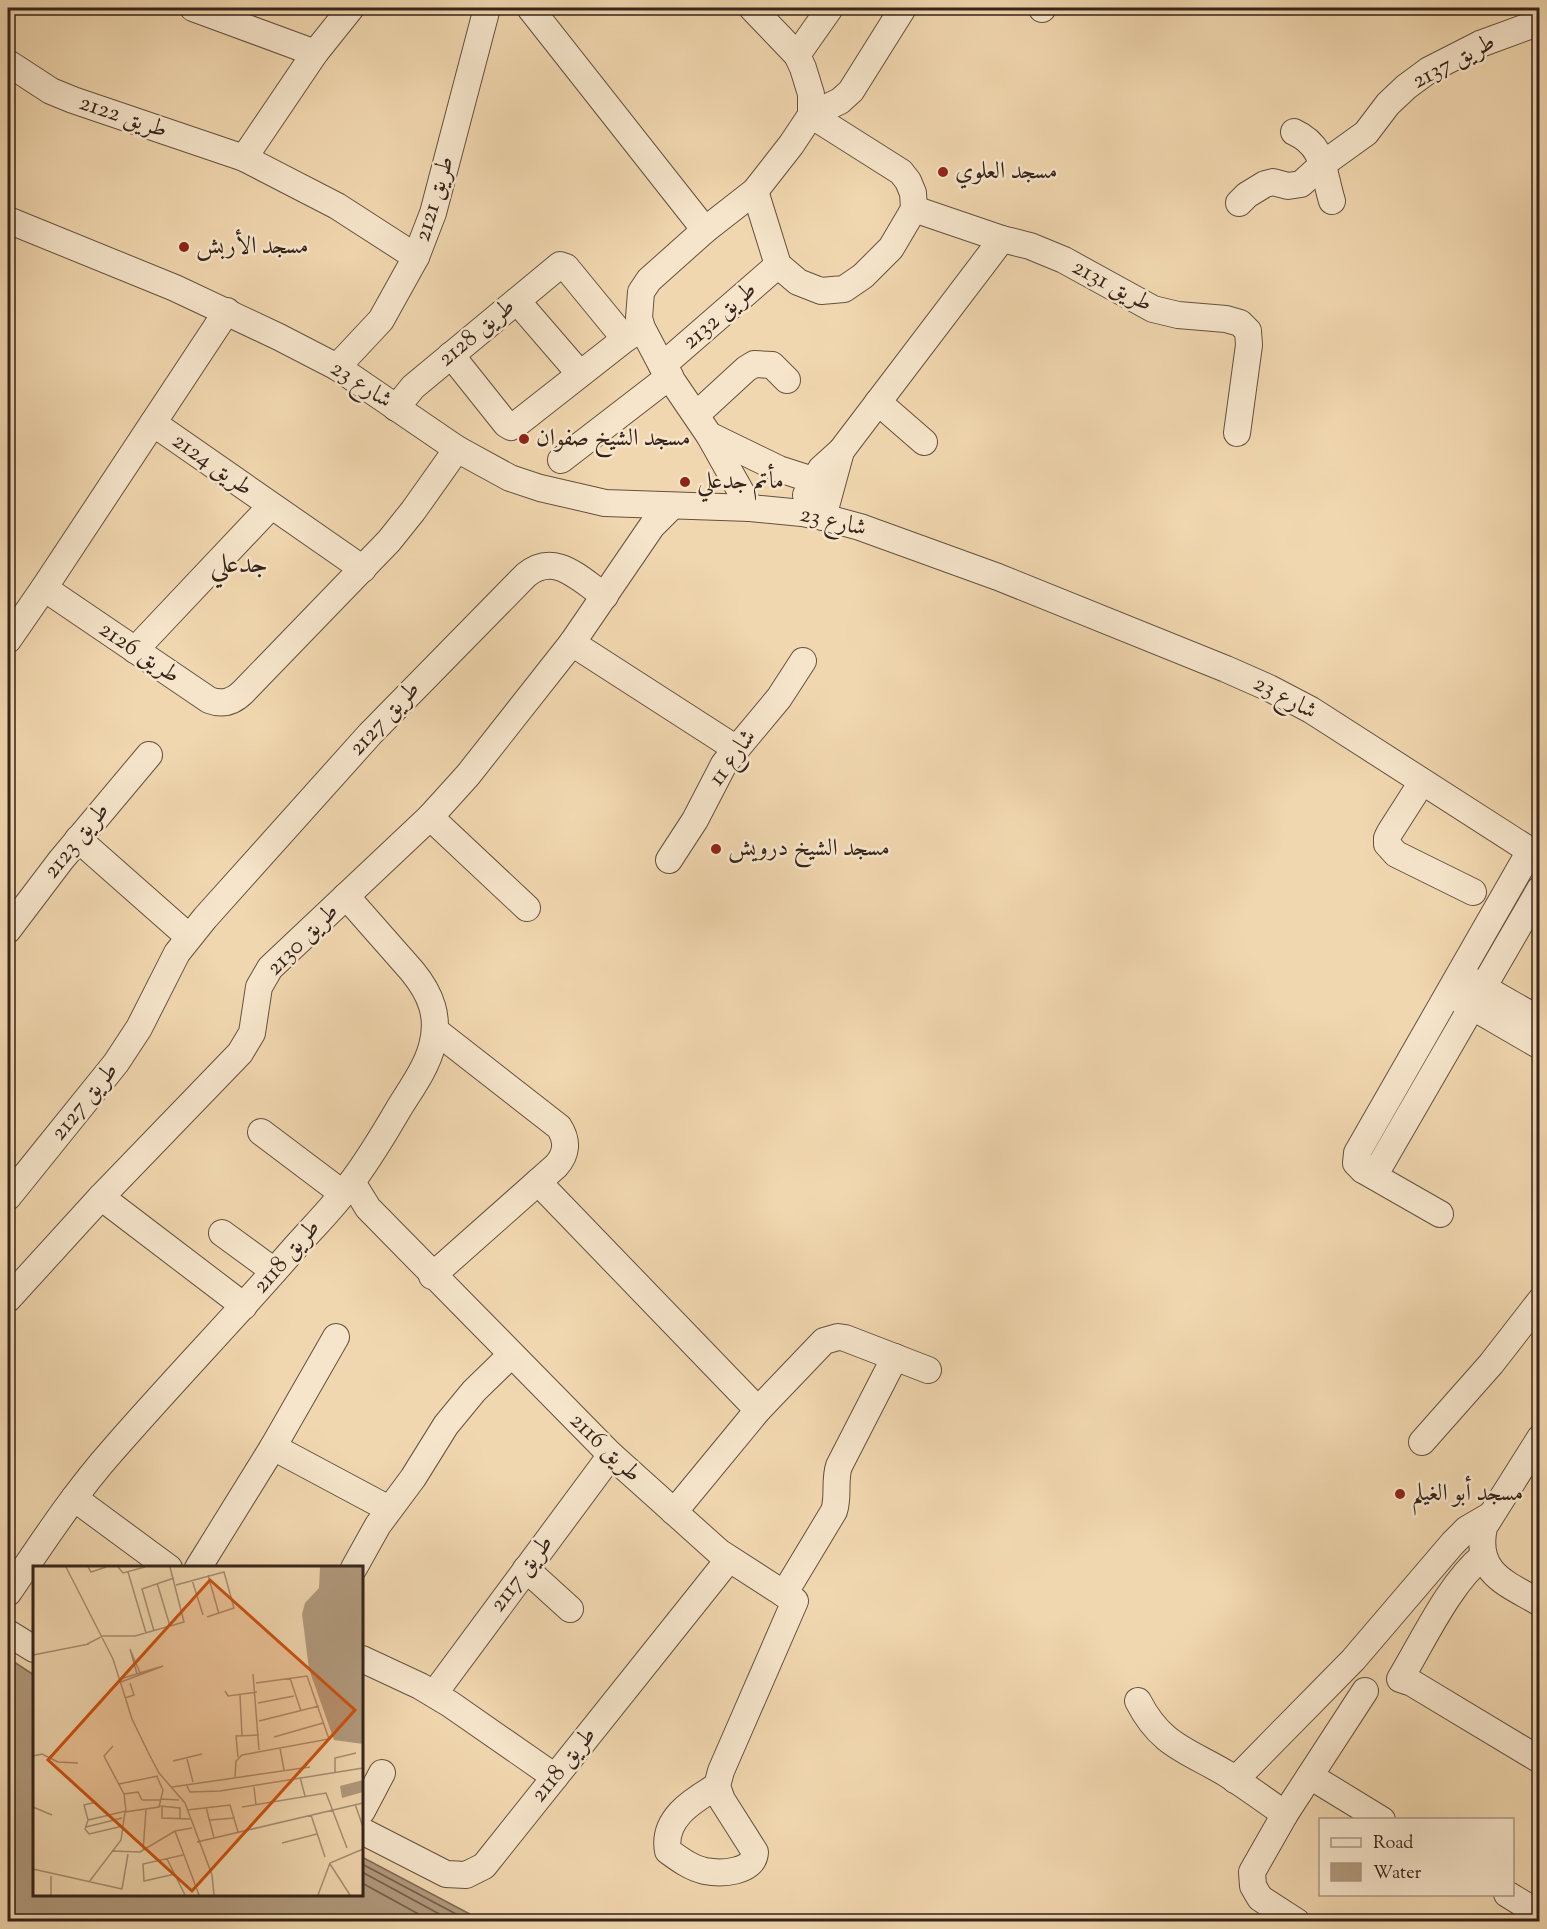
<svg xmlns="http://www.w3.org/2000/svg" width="1547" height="1929" font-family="'Sorts Mill Goudy',Amiri,serif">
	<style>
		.water { fill: #b19a7d; stroke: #7f6b56; stroke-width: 1.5 }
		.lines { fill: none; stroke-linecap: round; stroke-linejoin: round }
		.shore { stroke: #735f4c; stroke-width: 1.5 }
		.minor-casing { stroke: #645140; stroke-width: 28 }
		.minor { stroke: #f6e5cb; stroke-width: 26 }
		.poi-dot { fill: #8f2418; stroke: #f6e5cb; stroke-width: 2 }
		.labels { text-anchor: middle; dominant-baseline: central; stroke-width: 5; stroke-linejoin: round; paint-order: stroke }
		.street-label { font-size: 24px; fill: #35241b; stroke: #f6e5cb }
		.poi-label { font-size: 24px; fill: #35241b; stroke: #f6e5cb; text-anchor: start }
		.quarter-label { font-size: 27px; fill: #35241b; stroke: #f6e5cb }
		.inset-road { fill: none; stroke: #a68f74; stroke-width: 1.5 }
		.view { fill: #cd510e; fill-opacity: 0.15; stroke: #cd510e; stroke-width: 3 }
		.inset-edge { fill: none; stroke: #35241b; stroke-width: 3 }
	</style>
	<rect width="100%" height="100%" fill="#f1d7af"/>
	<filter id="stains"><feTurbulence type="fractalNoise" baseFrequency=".00333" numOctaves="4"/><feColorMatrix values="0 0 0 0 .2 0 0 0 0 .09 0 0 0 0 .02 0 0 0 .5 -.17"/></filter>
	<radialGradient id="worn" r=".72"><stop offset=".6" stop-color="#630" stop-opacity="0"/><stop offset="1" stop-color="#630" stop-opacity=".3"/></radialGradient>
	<path class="water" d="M8,1658L34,1675V1894H362V1857L483,1921H8Z"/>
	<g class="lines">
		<g class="shore">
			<path d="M362,1864L471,1922"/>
			<path d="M362,1872L454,1922"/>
			<path d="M362,1883L433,1922"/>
		</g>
		<g class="minor-casing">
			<g id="minor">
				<path d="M193,8L315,53"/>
				<path d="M530,8L705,230"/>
				<path d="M752,8L797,55L803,68L811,94V115L791,145L755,191L705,230L649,280L641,292L639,318L642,328L662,366L709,435L779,469L813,480"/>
				<path d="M1042,9L1043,8"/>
				<path d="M797,55L830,8"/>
				<path d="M8,63L51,91L73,100L244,158L337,206L416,257"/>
				<path d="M811,115L840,101L851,91L903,8"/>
				<path d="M1294,132C1325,146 1323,172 1332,201"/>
				<path d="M244,158L315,53L351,8"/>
				<path d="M755,191L778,265L798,282L821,291L844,289L863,276L891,248L914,209L913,193L908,181L901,172L811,115"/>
				<path d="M1239,203L1247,195L1265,184L1273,182L1288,186L1301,184L1323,164L1366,133L1388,104L1406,87L1429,70L1480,44L1540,22"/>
				<path d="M914,209L1002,239L1030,246L1064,260L1153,309L1178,315L1226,319L1240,323L1248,331L1249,345L1237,433"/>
				<path d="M8,220L175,288L279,337L337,367L457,449L510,478L540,488L605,503L750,508L802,513L823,517L860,527L998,577L1226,669L1269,688L1311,710L1540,857"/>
				<path d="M517,301L580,374"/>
				<path d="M451,355L506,424L511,427L518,423L625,339L639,330"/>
				<path d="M662,366L778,265"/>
				<path d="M337,367L381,320L416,257L433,213L487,8"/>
				<path d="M878,402L924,442"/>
				<path d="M396,408L413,387L560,265L566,267L625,339"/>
				<path d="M696,415L746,369L754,364L772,365L787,380"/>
				<path d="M153,423L363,569"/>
				<path d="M709,435L750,508"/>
				<path d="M561,460L670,376"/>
				<path d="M806,495L821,469L841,451L1002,239"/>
				<path d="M823,517L841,451"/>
				<path d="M44,588L209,700C222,705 233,702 243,692L389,541L413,511L457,449"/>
				<path d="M8,640L44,588L227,311"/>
				<path d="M572,643L735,748"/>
				<path d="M135,650L271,506"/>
				<path d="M1422,782L1390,832L1387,838V844L1396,854L1473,892"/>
				<path d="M430,817L527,908"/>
				<path d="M78,839L189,937"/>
				<path d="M1530,851L1357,1153L1356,1163L1363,1170H1373L1381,1164L1540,889"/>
				<path d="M669,860L695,820L724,764L779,698L803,661"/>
				<path d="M8,930L61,860L149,755"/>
				<path d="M1470,980L1540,1020"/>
				<path d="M1459,999L1540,1046"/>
				<path d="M261,1132L342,1193"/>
				<path d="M1363,1170L1440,1214"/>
				<path d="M352,1182L368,1208L611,1455L719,1552L795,1601L721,1771L717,1786L722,1800L755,1852C754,1873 721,1874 705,1871C691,1868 679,1859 668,1851C662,1818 694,1800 717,1786"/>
				<path d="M538,1182L758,1410"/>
				<path d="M8,1197L116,1063L139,1028L177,953L205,918L370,734L526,575C555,551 579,579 605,596"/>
				<path d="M101,1197L244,1306"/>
				<path d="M222,1233L274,1271"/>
				<path d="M432,1276L556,1166C567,1154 568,1141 559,1127L436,1031"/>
				<path d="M8,1299L101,1197L240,1053L252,1033L259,987L270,968L430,817L468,775L572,643L652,526L671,507"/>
				<path d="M1540,1438L1484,1527C1474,1573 1506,1583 1540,1603"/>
				<path d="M1422,1442L1491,1364L1540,1301"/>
				<path d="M273,1447L389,1509"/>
				<path d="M74,1498L169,1568"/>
				<path d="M674,1512L758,1410L824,1341L838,1337L845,1338L928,1370"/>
				<path d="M1483,1556C1449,1584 1423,1641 1400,1679L1412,1683L1540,1760"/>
				<path d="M198,1568L273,1447L336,1337"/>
				<path d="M354,1568L378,1525L413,1478L446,1425L474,1391L511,1355"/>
				<path d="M526,1569L570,1609"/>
				<path d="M8,1593C41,1545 73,1495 112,1451C171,1383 233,1319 292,1251C312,1228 336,1205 354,1179C370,1157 384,1134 398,1110C410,1090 426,1069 432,1046C440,1017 431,994 412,971L346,896"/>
				<path d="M784,1594L834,1511C839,1496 834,1481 839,1466L895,1357"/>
				<path d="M8,1633L34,1649"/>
				<path d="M362,1659L420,1686L450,1704L555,1777"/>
				<path d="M434,1694L611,1455"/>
				<path d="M1138,1701C1161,1746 1187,1750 1227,1774C1247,1787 1266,1801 1285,1814"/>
				<path d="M1310,1776L1382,1820"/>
				<path d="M1235,1780L1353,1660L1453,1543L1467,1529L1491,1515"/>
				<path d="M362,1811L382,1773"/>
				<path d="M362,1831L446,1874L466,1875L484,1866L729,1559"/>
				<path d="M1507,1894L1540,1914"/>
				<path d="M1297,1922L1260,1898L1253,1886L1252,1872L1285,1814L1365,1691"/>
			</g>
		</g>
		<use href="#minor" class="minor"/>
	</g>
	<g class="poi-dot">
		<circle cx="943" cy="172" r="6"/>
		<circle cx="184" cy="247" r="6"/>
		<circle cx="524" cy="439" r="6"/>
		<circle cx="685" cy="482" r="6"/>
		<circle cx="716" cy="849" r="6"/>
		<circle cx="1400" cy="1494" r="6"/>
	</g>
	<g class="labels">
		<g class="street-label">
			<text transform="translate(1454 62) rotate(-28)">طريق 2137</text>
			<text transform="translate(123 117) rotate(19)">طريق 2122</text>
			<text transform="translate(435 199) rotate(-73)">طريق 2121</text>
			<text transform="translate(1112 286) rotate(28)">طريق 2131</text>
			<text transform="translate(720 316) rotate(-41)">طريق 2132</text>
			<text transform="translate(477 333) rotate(-40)">طريق 2128</text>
			<text transform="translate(361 385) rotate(33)">شارع 23</text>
			<text transform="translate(212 465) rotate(35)">طريق 2124</text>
			<text transform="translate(833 522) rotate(13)">شارع 23</text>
			<text transform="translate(139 653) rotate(34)">طريق 2126</text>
			<text transform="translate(1285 698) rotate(28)">شارع 23</text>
			<text transform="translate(385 719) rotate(-47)">طريق 2127</text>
			<text transform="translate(733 758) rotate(-54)">شارع 11</text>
			<text transform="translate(77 841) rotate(-51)">طريق 2123</text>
			<text transform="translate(303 940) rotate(-45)">طريق 2130</text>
			<text transform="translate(85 1102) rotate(-51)">طريق 2127</text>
			<text transform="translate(287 1257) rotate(-49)">طريق 2118</text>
			<text transform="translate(605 1448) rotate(44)">طريق 2116</text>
			<text transform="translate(522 1574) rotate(-53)">طريق 2117</text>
			<text transform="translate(564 1765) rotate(-51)">طريق 2118</text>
		</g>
		<g class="poi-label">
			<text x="955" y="172">مسجد العلوي</text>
			<text x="196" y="247">مسجد الأربش</text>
			<text x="536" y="439">مسجد الشيخ صفوان</text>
			<text x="697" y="482">مأتم جدعلي</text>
			<text x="728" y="849">مسجد الشيخ درويش</text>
			<text x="1412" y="1494">مسجد أبو الغيلم</text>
		</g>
		<g class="quarter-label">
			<text x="239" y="565">جدعلي</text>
		</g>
	</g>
	<g transform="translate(33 1566)">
		<rect width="330" height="330" fill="#f1d7af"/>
		<path d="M287,1H330V178L301,174L276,103L269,48L272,37L286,22ZM330,214V226L309,232L307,220Z" fill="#b19a7d"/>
		<path class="inset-road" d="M33,1L80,93L99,153L115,186L126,207L152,237L179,309L181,329M55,1L58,6L73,1M85,1L90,7L112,1M95,6L113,67M175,9L186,48M159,14L170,49M124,17L137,60M143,19L191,6L201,42L174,51M121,65L109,23L141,12M54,78L70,70H102L151,56L137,1M0,89L56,78M104,108L97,83L107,107M220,108L226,184M257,112L268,145M87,113L130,100L88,116M192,125L195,130L224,126M207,129L209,169M92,132L101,129L97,117M225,137L261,130M226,155L286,140M241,171L290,157M80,180L71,190L91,228M247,182L251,204M0,190L9,188L25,196L45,197M205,191L203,170L226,169M154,193L160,216M140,195L169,188M302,207V192L323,187M202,211L203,195L209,189L296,173L274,110L223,117M267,211L272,230M86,218L125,210M153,218L157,226L187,225L330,202M139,221L277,201M221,221L223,239M128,233L146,234M109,234H128M63,236L51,239L55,254L93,245L91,228L105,226L109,234M322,238L330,261M127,240L147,242V253M129,240V252L157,253M0,241L19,249M173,241L181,272M209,241L293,227L314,282M154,244L197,239L205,266M278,249L292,291M55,254L52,263L56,268L90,260M177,254L202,252M53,261L89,252M142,265L166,329M164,276L330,237M249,277L284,268M79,285L107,286L142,265L159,262M110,285L113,244M134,293L152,329M297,298L317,329M0,303L89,323M142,308L111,315L110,298L150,289M56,316L88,274L92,246L126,241L130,224L124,211M89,323L95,288M18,329V310M285,329L297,297L330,283"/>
		<path class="view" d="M177,14L322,144L159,325L15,194Z"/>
		<rect width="330" height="330" class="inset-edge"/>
	</g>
	<rect width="1547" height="1929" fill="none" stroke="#f1d7af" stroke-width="30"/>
	<rect x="9" y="9" width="1529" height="1911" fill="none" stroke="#35241b" stroke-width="3"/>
	<rect x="15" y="15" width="1517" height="1899" fill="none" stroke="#35241b" stroke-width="1.5"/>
	<rect x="1319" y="1818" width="195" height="78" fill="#f6e5cb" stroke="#a99885" stroke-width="1.5"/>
	<rect x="1331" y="1838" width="30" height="9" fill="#f6e5cb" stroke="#a99885" stroke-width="1.5"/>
	<text x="1373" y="1848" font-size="18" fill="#35241b">Road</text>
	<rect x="1331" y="1863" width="30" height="18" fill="#b19a7d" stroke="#a99885" stroke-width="1.5"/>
	<text x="1373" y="1878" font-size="18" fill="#35241b">Water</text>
	<rect width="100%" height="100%" filter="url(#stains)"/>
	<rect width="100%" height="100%" fill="url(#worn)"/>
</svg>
